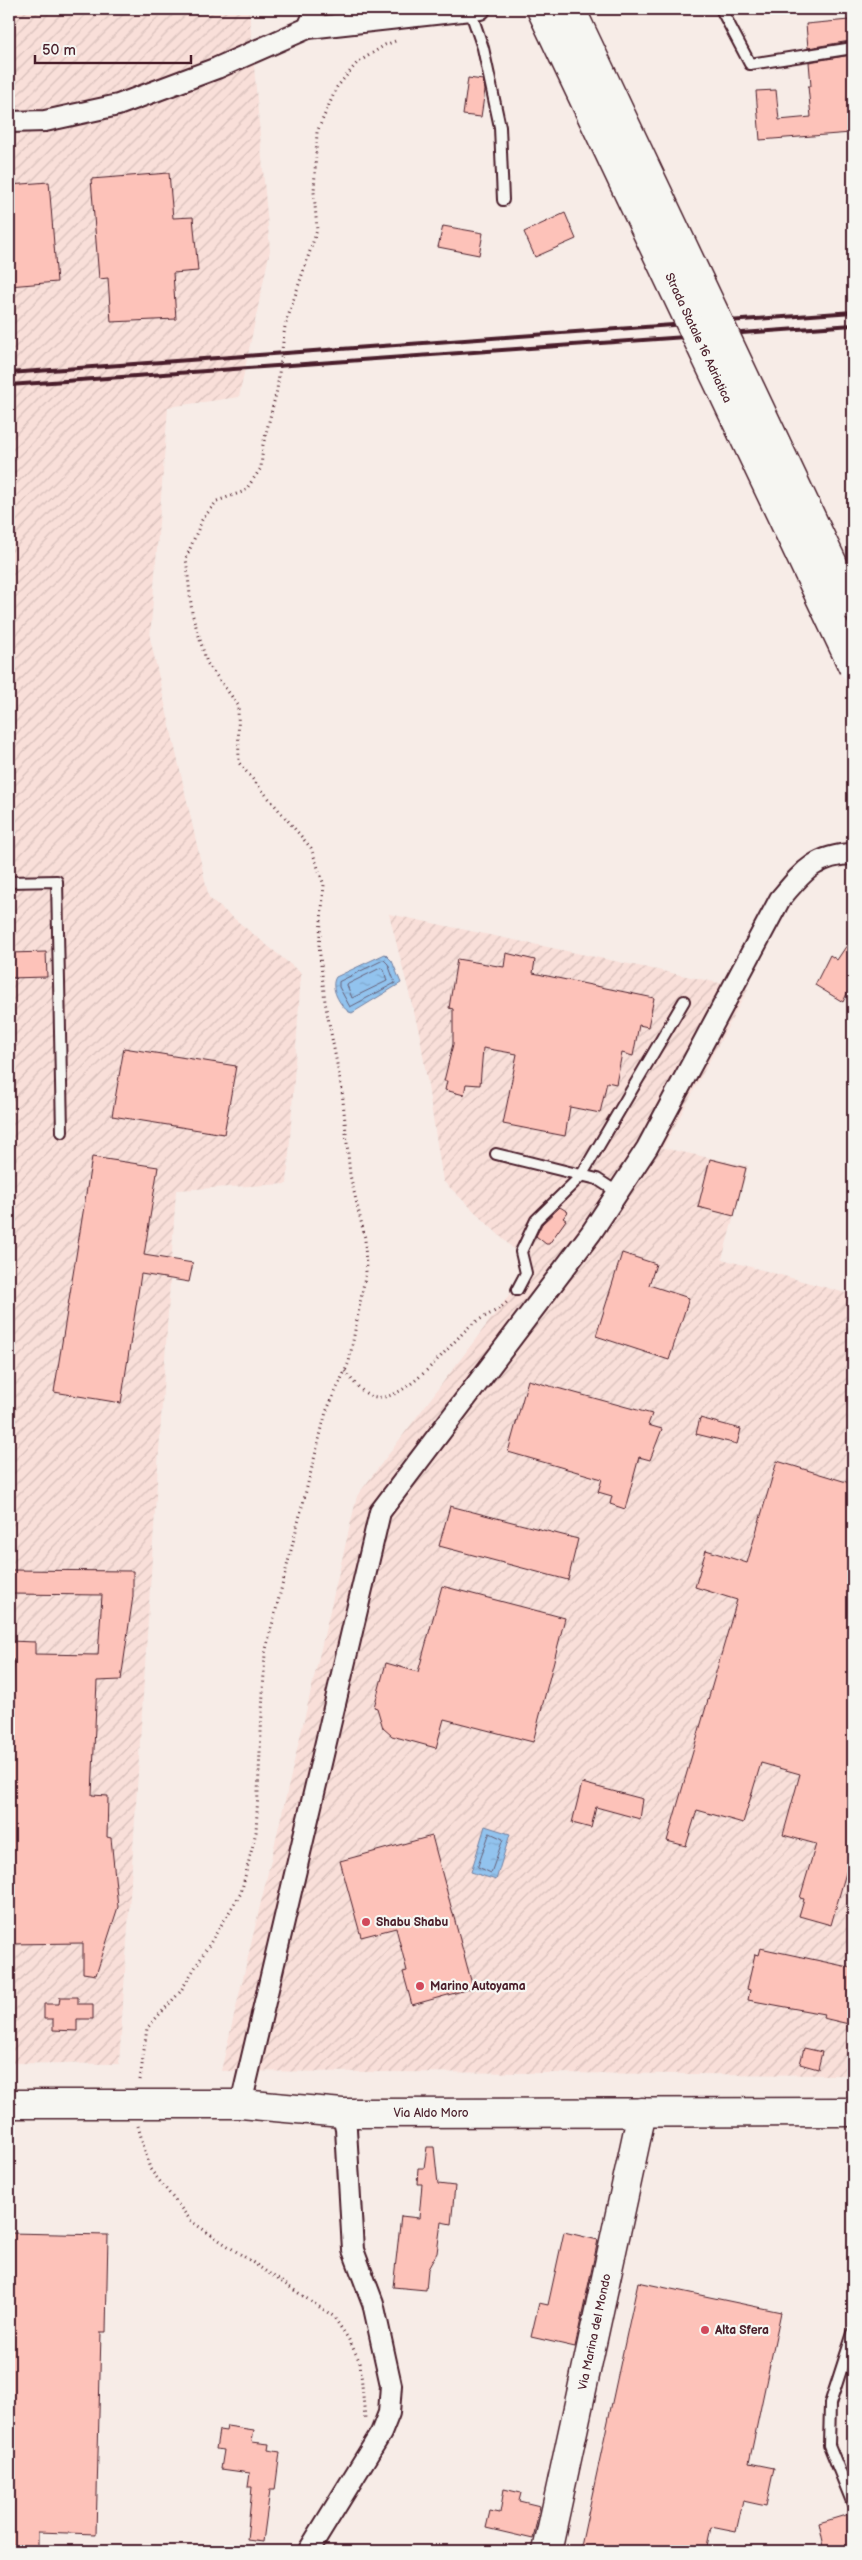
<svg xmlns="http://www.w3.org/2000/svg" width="862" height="2560" font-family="'Balsamiq Sans',sans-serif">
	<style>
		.industrial { fill: url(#industrial-furrows) }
		.water { fill: url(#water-ripples); stroke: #7581a0 }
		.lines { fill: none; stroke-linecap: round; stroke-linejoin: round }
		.shore { stroke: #676179; stroke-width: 1 }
		.building { fill: #fdc2b9; stroke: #4a1f2b }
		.lane-casing { stroke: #4a1f2b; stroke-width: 14 }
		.street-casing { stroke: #4a1f2b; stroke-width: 24 }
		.secondary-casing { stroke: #4a1f2b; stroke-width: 31 }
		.path { stroke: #4a1f2b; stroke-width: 3; stroke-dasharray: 1 4; stroke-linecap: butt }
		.lane { stroke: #f6f6f2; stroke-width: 10 }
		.street { stroke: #f6f6f2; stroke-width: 20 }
		.secondary { stroke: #f6f6f2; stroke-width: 28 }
		.rail { stroke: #4a1f2b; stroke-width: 4 }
		.highway-bridge-casing { stroke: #4a1f2b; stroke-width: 31; stroke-linecap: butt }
		.highway-bridge { stroke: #f6f6f2; stroke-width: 28 }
		.poi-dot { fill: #d1495b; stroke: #f6f6f2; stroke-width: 2 }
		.labels { text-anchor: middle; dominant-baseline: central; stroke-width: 4.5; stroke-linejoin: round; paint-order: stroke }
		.street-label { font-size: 12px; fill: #4a1f2b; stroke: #f6f6f2 }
		.poi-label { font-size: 12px; font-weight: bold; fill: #4a1f2b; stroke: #f6f6f2; text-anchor: start }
	</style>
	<defs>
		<pattern id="industrial-furrows" width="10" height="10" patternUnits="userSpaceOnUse" patternTransform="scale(1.25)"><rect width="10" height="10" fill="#f9dfd9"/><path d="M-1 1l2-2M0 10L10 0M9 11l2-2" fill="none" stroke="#d7bfba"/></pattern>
		<pattern id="water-ripples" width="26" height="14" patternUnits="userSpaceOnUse" patternTransform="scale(1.25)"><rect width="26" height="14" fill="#92c3ee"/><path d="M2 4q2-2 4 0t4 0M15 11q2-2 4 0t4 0" fill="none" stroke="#7fa7cc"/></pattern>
	</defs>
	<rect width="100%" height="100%" fill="#f7ece7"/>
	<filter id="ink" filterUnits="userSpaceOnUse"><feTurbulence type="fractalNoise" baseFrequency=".02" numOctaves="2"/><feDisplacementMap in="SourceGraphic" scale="10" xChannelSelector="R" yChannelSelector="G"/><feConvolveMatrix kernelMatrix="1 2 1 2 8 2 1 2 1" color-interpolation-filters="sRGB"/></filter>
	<g filter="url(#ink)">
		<g class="industrial">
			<path d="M9,9H249L270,250L239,397L168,407L150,638L209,898L301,973L287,1184L176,1190L119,2064L9,2063Z"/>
			<path d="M389,914L748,989L663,1148L748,1166L722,1259L853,1295V2075L221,2071L357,1496L531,1266L443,1181L420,1036Z"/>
		</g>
		<g class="water">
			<path d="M385,954L392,961L401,983L352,1013L349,1012C340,1006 329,987 336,977Z"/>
			<path d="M485,1826L510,1834L496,1880L471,1872Z"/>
		</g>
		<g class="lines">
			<g class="shore">
				<path d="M384,960L388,964L395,983L350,1007L339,987V982Z"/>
				<path d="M381,968L384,970L387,981L352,998L347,985Z"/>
				<path d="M490,1833L503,1839L491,1873L478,1867Z"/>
			</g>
		</g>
		<g class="building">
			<path d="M849,20L850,41L808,48L806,24Z"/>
			<path d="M851,55L853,99H848L851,133L760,140L756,91L776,90L779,120L811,117L808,86H811L809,62Z"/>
			<path d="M468,78L483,80L485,90L481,117L463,115Z"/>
			<path d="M169,173L173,218L193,217L198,271L173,273L176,319L111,322L108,278L99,279L91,179Z"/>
			<path d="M49,182L57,282L9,286V185Z"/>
			<path d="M565,213L576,239L535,257L524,232Z"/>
			<path d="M443,226L483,233L479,255L438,247Z"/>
			<path d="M853,936V981L843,1002L815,985L830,955L837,960Z"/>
			<path d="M46,952L47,977L9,978V953Z"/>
			<path d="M506,953L535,960L533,973L654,998L648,1027L639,1025L633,1056L622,1053L616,1084L607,1082L600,1113L570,1107L565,1136L503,1124L517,1054L483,1048L480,1085L466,1084L464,1095L445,1090L447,1081H444L453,1044V1009L449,1008L457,959L504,967Z"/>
			<path d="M124,1048L236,1066L224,1134L112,1116Z"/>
			<path d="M92,1157L158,1167L144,1255L193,1263L189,1282L141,1274L121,1403L54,1392Z"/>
			<path d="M710,1159L746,1168L734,1216L698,1207Z"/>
			<path d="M560,1207L568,1212L563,1218L566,1220L549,1244H546L536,1236L542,1224Z"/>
			<path d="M622,1253L656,1264L649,1285L689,1298L669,1360L596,1336Z"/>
			<path d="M528,1380L652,1414L648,1425L662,1429L650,1460L639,1457L625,1509L610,1504L612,1496L598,1492L602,1479L508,1452Z"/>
			<path d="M700,1418L741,1429L737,1444L696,1434Z"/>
			<path d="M777,1461L853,1484V1838L849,1854L851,1855L831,1925L799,1916L804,1899L800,1898L816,1844L783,1835L800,1774L761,1763L743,1823L697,1810L686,1846L667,1841L737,1600L695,1587L706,1550L747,1563Z"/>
			<path d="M450,1506L578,1539L568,1580L439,1546Z"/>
			<path d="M9,1570L133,1571V1596L121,1680L97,1681L92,1795L108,1796L107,1837L111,1838L118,1907L96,1975L83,1973V1943L9,1944V1762L14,1660L9,1659V1641L35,1642V1654L98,1655L102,1595L9,1594Z"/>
			<path d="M442,1586L565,1618L533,1742L444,1719L436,1748L392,1736L383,1728L377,1708L374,1707L386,1663L418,1672Z"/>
			<path d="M582,1783L643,1799L640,1819L596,1807L591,1828L572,1823Z"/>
			<path d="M432,1836L473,1988L412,2005L403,1972L407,1971L396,1928L361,1937L340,1861Z"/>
			<path d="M760,1948L853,1968V2025L823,2018L824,2014L748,2000L750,1990L747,1989L755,1954L758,1955Z"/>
			<path d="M60,1997H78V2004H93V2019H77V2031L53,2030V2019H44V2004H59Z"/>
			<path d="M804,2048L822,2052L818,2069L800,2064Z"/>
			<path d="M427,2147H434L438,2184L455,2186L451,2224L441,2222L437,2253L428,2269L426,2290L393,2287L401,2216L419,2218L422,2184H417L418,2168H424Z"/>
			<path d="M564,2232L598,2240L575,2347L531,2337L539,2303L548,2305Z"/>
			<path d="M9,2233L108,2235L106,2332H101L96,2534L38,2532V2551H9Z"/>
			<path d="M638,2282L781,2312L749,2463L774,2468L766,2506L743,2501L736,2532L711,2527L706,2551H580Z"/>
			<path d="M227,2426L254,2430L252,2442L269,2444L268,2450L280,2452L275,2490H270L263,2542L247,2540L252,2487H248L250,2473L221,2469L224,2450L216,2449L219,2430L226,2431Z"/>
			<path d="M504,2489L521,2493L519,2501L540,2506L533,2539L486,2528L490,2511L500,2513Z"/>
			<path d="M849,2514L853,2529V2546L825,2551L819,2523Z"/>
		</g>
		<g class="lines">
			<g class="lane-casing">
				<g id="lane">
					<path d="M721,9L750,64L853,48"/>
					<path d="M470,10L483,48L500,127L503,200"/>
					<path d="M9,882L57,881L62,1132"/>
					<path d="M496,1154L597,1179L617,1192"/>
					<path d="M517,1290L526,1273L521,1252L536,1220L581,1176L684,1001"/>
					<path d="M853,2333L830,2404L829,2445L853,2504"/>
				</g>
			</g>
			<g class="street-casing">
				<g id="street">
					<path d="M308,28L316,9"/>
					<path d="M9,122L45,121L118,105L217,68L308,28L480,9"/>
					<path d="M241,2104L380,1512L591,1233L647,1148L780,899C803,872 815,855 853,854"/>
					<path d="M309,2550L381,2433L389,2413L391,2385L373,2303L353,2250L346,2129L342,2113"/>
				</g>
			</g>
			<g class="secondary-casing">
				<g id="secondary">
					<path d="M9,2104H241L342,2113L853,2112"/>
					<path d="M547,2551L642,2112"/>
				</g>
			</g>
			<g class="path">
				<path d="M345,1371C353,1381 363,1396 377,1397C407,1401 449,1345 470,1326C482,1316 497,1313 508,1301"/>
				<path d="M140,2080L147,2028L180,1992L241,1893L256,1832L265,1653L326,1412L349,1362L366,1272L365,1238L350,1175L342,1090L325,1002L319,946L324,885L311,848L239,763L238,705L207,663L192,613L186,558L202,520L217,501L245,491L261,468L263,445L277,390L285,326L317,230L314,192L317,132L337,87L357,63L385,45L398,40"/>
				<path d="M138,2126L150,2169L192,2222L333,2316L348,2338L360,2362L365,2418"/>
			</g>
			<use href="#lane" class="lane"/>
			<use href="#street" class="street"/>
			<use href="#secondary" class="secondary"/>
			<g class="rail">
				<path d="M9,373L853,312"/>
				<path d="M9,385L853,325"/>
			</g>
			<g class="highway-bridge-casing">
				<g id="highway-bridge">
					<path d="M541,9L853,667"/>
					<path d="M571,9L853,606"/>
				</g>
			</g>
			<use href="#highway-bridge" class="highway-bridge"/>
		</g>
	</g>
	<g class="poi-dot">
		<circle cx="366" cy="1922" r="5"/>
		<circle cx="420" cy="1986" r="5"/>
		<circle cx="705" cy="2330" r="5"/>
	</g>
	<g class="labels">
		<g class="street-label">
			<text transform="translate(698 338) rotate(65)">Strada Statale 16 Adriatica</text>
			<text x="431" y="2113">Via Aldo Moro</text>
			<text transform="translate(595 2332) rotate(-78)">Via Marina del Mondo</text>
		</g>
		<g class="poi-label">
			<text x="376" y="1922">Shabu Shabu</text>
			<text x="430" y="1986">Marino Autoyama</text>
			<text x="715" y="2330">Alta Sfera</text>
		</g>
	</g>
	<rect width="862" height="2560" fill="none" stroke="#f6f6f2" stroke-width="30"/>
	<rect x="15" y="15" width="832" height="2530" fill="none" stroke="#4a1f2b" stroke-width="2" filter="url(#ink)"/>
	<path d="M35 55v8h156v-8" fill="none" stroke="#4a1f2b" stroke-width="2.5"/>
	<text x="42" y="55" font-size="15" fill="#4a1f2b" stroke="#f6f6f2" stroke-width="4" paint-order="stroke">50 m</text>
</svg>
